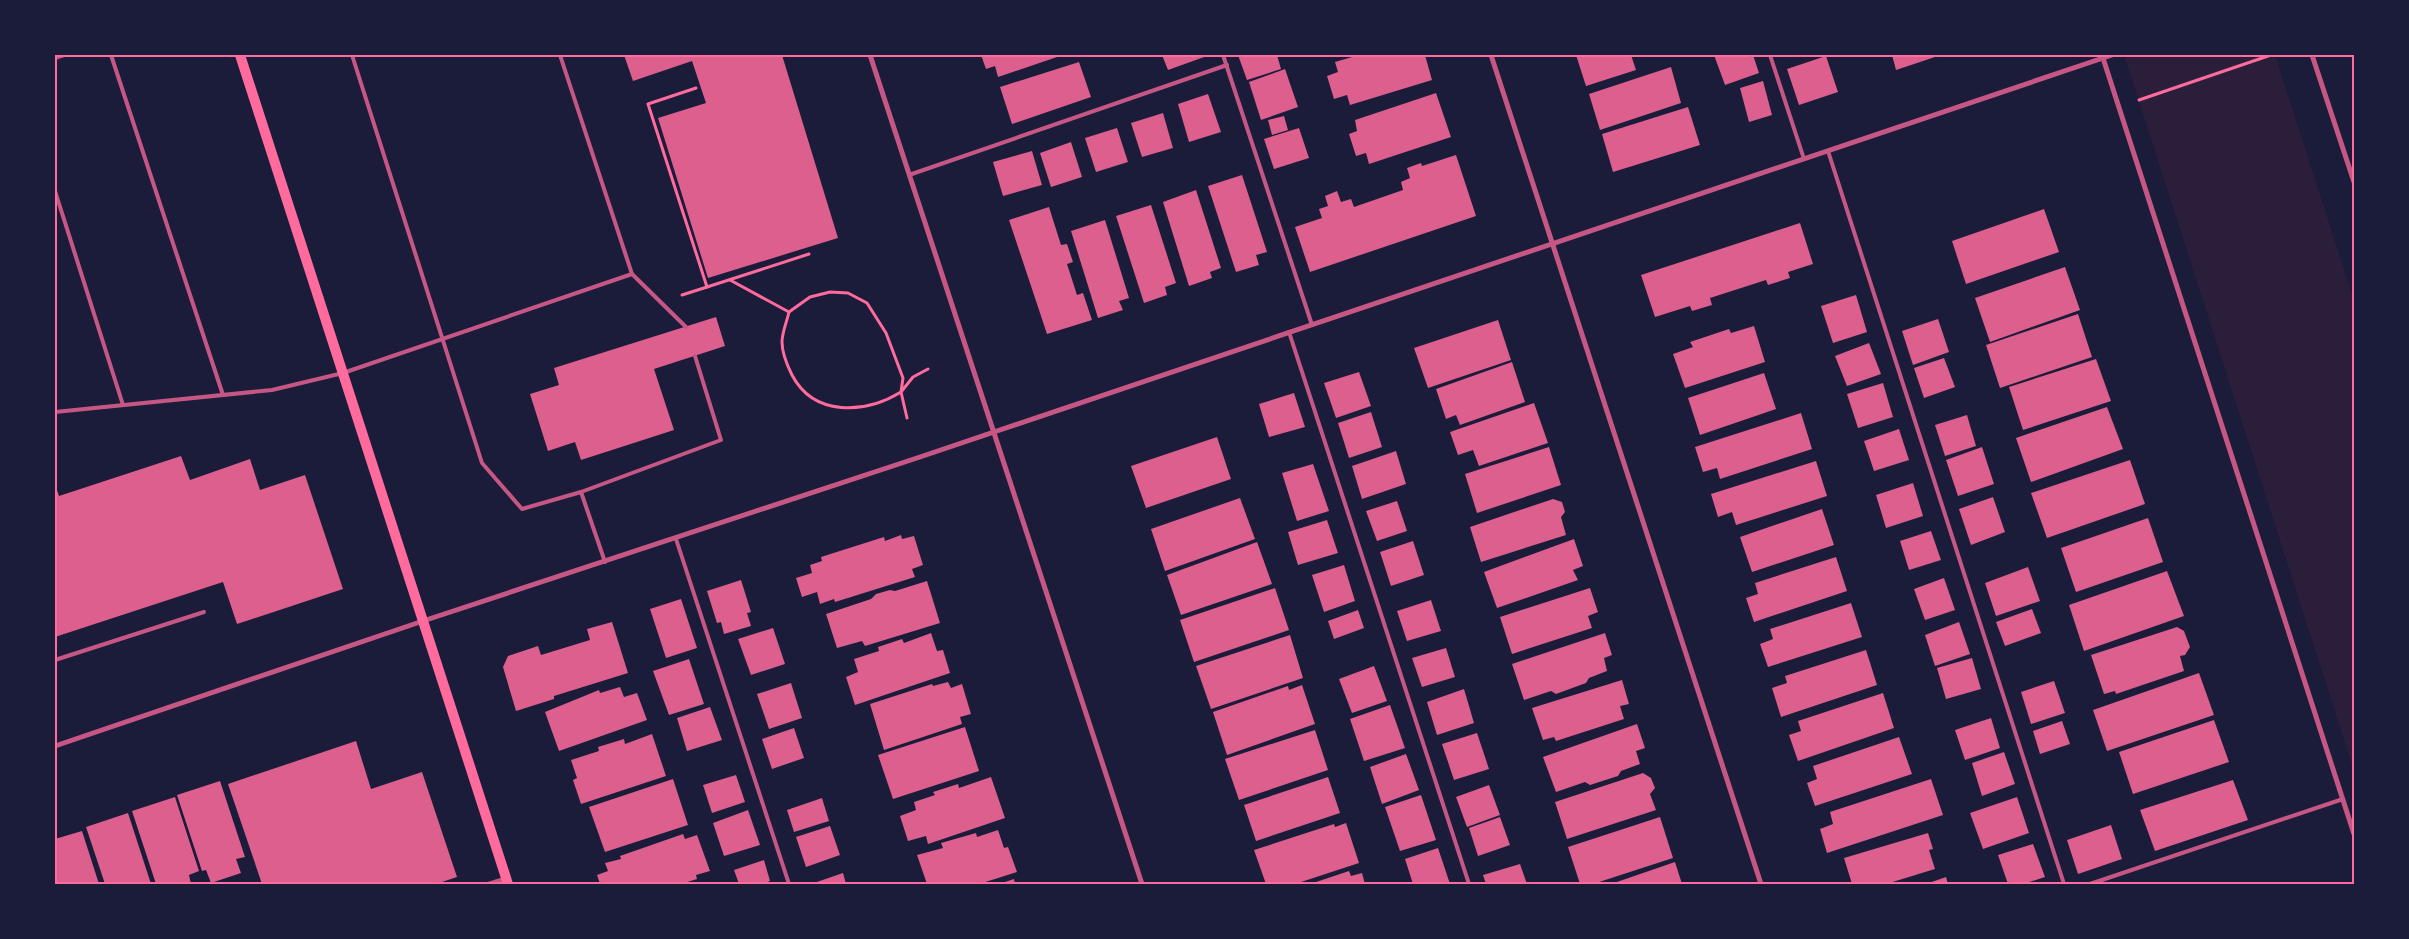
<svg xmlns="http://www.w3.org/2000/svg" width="2409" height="939" font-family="Jost,sans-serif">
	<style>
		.green { fill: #2a1e3b }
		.building { fill: #dd5f8e }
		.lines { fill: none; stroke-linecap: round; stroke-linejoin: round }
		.path { stroke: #ff6b9d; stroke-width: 3 }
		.service { stroke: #c65784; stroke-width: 4 }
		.minor { stroke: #c65784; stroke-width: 5 }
		.secondary { stroke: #ff6b9d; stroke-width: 10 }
		.neatline { fill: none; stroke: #ff6b9d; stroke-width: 2 }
	</style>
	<rect width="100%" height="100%" fill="#1b1b3a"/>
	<path class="green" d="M2124,55H2275L2354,300V771Z"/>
	<g class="building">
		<path d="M624,55H782L838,238L708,278L658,118L706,103L692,61L633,81Z"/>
		<path d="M981,55H1063L998,77L995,66L986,69Z"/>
		<path d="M1162,55H1207V56L1168,70Z"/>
		<path d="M1238,55H1277L1281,69L1247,80Z"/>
		<path d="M1359,55H1425L1432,80L1350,105L1347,95L1334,99L1327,76L1338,72L1335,62Z"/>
		<path d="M1576,55H1631L1636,70L1586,86Z"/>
		<path d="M1714,55H1753L1759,73L1725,85Z"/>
		<path d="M1892,55H1941L1896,70Z"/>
		<path d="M1826,56L1838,92L1799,105L1787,69Z"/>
		<path d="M1079,62L1091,97L1012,124L1000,87Z"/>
		<path d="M1671,67L1681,103L1600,130L1589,94Z"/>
		<path d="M1285,69L1298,107L1261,120L1249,82Z"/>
		<path d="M1763,81L1772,115L1749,122L1740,88Z"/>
		<path d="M1436,93L1451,137L1369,164L1366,153L1356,156L1349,134L1357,131L1355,120Z"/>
		<path d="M1208,94L1221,132L1189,142L1178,104Z"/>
		<path d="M1688,107L1700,145L1613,172L1602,134Z"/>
		<path d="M1163,113L1173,148L1142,157L1131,123Z"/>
		<path d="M1284,116L1288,130L1272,135L1268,120Z"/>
		<path d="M1117,128L1128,162L1096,172L1085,138Z"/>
		<path d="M1299,128L1309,158L1274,169L1264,139Z"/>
		<path d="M1071,142L1082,177L1051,187L1040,153Z"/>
		<path d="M1032,151L1042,185L1003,196L993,162Z"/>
		<path d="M1456,155L1476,216L1310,272L1295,227L1322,218L1319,209L1328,206L1325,196L1337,191L1341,202L1351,199L1354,207L1403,190L1401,182L1410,178L1407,168L1421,163L1422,166Z"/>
		<path d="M1242,175L1267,252L1256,255L1259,265L1236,272L1208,186Z"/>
		<path d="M1196,190L1221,268L1210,272L1212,278L1189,286L1163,202Z"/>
		<path d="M1151,205L1176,283L1165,287L1167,295L1144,303L1116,216Z"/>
		<path d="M1049,207L1061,245L1067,244L1073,262L1067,264L1077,295L1083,293L1092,320L1047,334L1009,220Z"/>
		<path d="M2044,209L2059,252L1966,284L1952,241Z"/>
		<path d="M1105,220L1129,298L1119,301L1123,310L1098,318L1071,231Z"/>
		<path d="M1800,223L1813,264L1788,272L1790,278L1768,285L1766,280L1710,298L1712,305L1692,311L1690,306L1655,317L1641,275Z"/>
		<path d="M2065,267L2080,310L1990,342L1975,298Z"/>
		<path d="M1856,295L1867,332L1833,343L1821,306Z"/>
		<path d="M2078,314L2092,357L2000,388L1986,345Z"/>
		<path d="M716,317L725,346L654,369L674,430L581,460L575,442L548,451L530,394L559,385L554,368Z"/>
		<path d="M1938,319L1949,352L1913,365L1902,331Z"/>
		<path d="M1498,320L1511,360L1428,388L1414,348Z"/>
		<path d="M1754,326L1765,362L1685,388L1673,354L1693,347L1690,342L1729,329L1731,333Z"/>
		<path d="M1869,343L1881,374L1847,386L1835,356Z"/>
		<path d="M1944,358L1955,387L1924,398L1914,368Z"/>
		<path d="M2096,359L2111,401L2023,430L2009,387Z"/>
		<path d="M1512,362L1525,402L1460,425L1456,415L1446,419L1436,389Z"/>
		<path d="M1359,372L1371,406L1336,418L1324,383Z"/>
		<path d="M1764,373L1776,409L1700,435L1688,398Z"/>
		<path d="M1883,383L1893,417L1858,428L1847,394Z"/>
		<path d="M1294,393L1305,427L1269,437L1259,404Z"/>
		<path d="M1534,403L1548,443L1479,466L1473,450L1458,455L1450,432Z"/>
		<path d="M2107,407L2123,449L2031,482L2016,438Z"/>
		<path d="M1371,412L1382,447L1349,458L1338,423Z"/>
		<path d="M1801,413L1812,449L1720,479L1717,468L1703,472L1695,447Z"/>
		<path d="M1967,415L1976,446L1945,456L1935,425Z"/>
		<path d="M1899,429L1909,460L1874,471L1864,441Z"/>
		<path d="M1217,437L1231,479L1146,508L1131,466Z"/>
		<path d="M1549,447L1561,485L1477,513L1465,474Z"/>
		<path d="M1982,447L1994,484L1958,496L1946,460Z"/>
		<path d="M1396,451L1406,484L1362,499L1352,466Z"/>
		<path d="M181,456L190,480L250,459L260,490L305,475L343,589L237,624L223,582L55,637V484L59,496Z"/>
		<path d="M2130,460L2145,504L2047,538L2031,493Z"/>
		<path d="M1816,461L1827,496L1736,525L1732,512L1718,517L1711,494Z"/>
		<path d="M1313,464L1329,511L1297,521L1282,473Z"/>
		<path d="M1913,483L1923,516L1886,528L1876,495Z"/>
		<path d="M1993,497L2005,532L1971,545L1959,509Z"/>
		<path d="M1240,498L1255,539L1165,571L1151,529Z"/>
		<path d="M1553,499L1562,502L1565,512L1561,517L1566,535L1481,562L1470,527Z"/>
		<path d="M1397,501L1407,531L1377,541L1366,511Z"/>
		<path d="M1822,509L1834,545L1752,572L1740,537Z"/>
		<path d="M2148,518L2163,562L2076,592L2061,548Z"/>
		<path d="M1327,520L1338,553L1298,565L1288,532Z"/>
		<path d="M1931,531L1941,560L1909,570L1900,541Z"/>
		<path d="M901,535L902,539L914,536L923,565L912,569L915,577L835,602L834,599L820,604L817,592L802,597L796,578L812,573L810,565L822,561L821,557L884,537L885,541Z"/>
		<path d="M1574,539L1583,566L1573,570L1578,580L1497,608L1484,572Z"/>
		<path d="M1413,541L1424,575L1391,586L1380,552Z"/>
		<path d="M1257,542L1272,584L1181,615L1167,575Z"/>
		<path d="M1836,557L1847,591L1754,622L1746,598L1758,594L1755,583Z"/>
		<path d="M1344,565L1355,601L1324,612L1312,575Z"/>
		<path d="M2028,567L2040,601L1996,616L1985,583Z"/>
		<path d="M2167,571L2184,616L2084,651L2069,605Z"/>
		<path d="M1944,578L1955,610L1925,620L1914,589Z"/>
		<path d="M741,580L751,612L747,613L751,626L724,634L721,622L717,623L707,591Z"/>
		<path d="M927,581L940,623L865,646L862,641L837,648L826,614L871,599L876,594L890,590L895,591Z"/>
		<path d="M1275,588L1289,630L1194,662L1180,620Z"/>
		<path d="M1590,588L1598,612L1588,616L1592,628L1512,654L1500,617Z"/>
		<path d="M681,599L697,648L666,658L650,609Z"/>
		<path d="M1431,600L1441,631L1407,641L1397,611Z"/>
		<path d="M1851,603L1862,637L1768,667L1760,644L1773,639L1770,629Z"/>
		<path d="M2032,609L2041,633L2005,646L1996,622Z"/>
		<path d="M1358,610L1364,628L1334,639L1328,621Z"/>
		<path d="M612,622L628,673L554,696V699L516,711L503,667L508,656L538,646L541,655L590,640L587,629Z"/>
		<path d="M1959,622L1970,654L1935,666L1925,635Z"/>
		<path d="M2177,627L2184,631L2190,647L2185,655L2180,656L2184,671L2116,694L2115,691L2104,694L2091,655Z"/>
		<path d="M773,628L785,664L751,675L738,639Z"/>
		<path d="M931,633L937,651L943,650L950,673L855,705L846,677L858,672L854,659L879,651L878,647L902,639L904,643Z"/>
		<path d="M1605,633L1612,655L1604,658L1607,671L1589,678L1586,683L1556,694L1551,691L1524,700L1512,664Z"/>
		<path d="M1290,635L1303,678L1211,709L1196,666Z"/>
		<path d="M1446,648L1455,677L1422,687L1412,658Z"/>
		<path d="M1866,650L1877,685L1781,717L1772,688L1787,683L1785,676Z"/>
		<path d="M1972,658L1981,689L1946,699L1937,668Z"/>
		<path d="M689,659L704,704L669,715L653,671Z"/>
		<path d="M1374,666L1387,701L1352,713L1339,679Z"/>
		<path d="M2199,673L2214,715L2107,751L2093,710Z"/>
		<path d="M1622,680L1629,704L1620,706L1624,719L1556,741L1554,737L1543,740L1532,708Z"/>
		<path d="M2054,681L2065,713L2031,724L2021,692Z"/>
		<path d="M948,682L951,688L962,684L971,714L960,717L962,724L884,750L870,704L932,684L933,686Z"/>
		<path d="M791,683L802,718L769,729L757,694Z"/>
		<path d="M1302,685L1315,724L1227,755L1213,712L1288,686L1289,690Z"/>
		<path d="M620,687L624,697L637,693L647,720L559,751L545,712L599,690L600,693Z"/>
		<path d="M1464,689L1474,723L1437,735L1427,702Z"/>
		<path d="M1883,693L1894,728L1798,761L1789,735L1801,731L1798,721Z"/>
		<path d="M1390,705L1405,748L1364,761L1350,719Z"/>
		<path d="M710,707L722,740L687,751L677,718Z"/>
		<path d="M1991,718L2000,748L1965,760L1955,730Z"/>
		<path d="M2214,720L2229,762L2133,794L2119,752Z"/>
		<path d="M2062,721L2070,744L2040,754L2033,731Z"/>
		<path d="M1637,724L1645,748L1636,751L1640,764L1621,771L1618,776L1590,785L1585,782L1556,792L1543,757Z"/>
		<path d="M965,727L979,771L893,799L878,755Z"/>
		<path d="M794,728L804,758L772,769L762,739Z"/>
		<path d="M1315,730L1328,770L1239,800L1225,759Z"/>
		<path d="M1477,733L1489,769L1454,780L1442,744Z"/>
		<path d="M652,734L666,776L581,804L573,780L577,778L571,760L599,751L598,747L624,739L625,744Z"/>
		<path d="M1899,737L1912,774L1815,806L1807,783L1817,779L1813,766Z"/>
		<path d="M356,741L371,789L422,772L457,877L436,884H262L228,784Z"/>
		<path d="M2004,752L2015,784L1982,796L1972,763Z"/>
		<path d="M1406,754L1419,790L1382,804L1370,767Z"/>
		<path d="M1643,773L1651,778L1655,788L1650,794L1656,810L1567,839L1555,802Z"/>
		<path d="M736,775L745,802L712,813L703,785Z"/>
		<path d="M991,777L1005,818L928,844L926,836L908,841L900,816L916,810L914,802L935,795L933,792L958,784L959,788Z"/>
		<path d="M1328,777L1340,813L1256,841L1244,805Z"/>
		<path d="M673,779L688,825L605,852L589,807Z"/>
		<path d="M1931,779L1943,815L1827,853L1820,829L1833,824L1830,812Z"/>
		<path d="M2233,780L2248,820L2155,851L2140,810Z"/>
		<path d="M220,781L245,857L236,859L241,873L211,883L206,870L202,871L177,795Z"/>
		<path d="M1489,785L1500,815L1467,827L1456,797Z"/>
		<path d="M1421,795L1436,840L1400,851L1385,807Z"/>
		<path d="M175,797L199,871L189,875L191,884H156L132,811Z"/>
		<path d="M2017,797L2029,833L1983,849L1970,813Z"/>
		<path d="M822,798L829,821L794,832L787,810Z"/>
		<path d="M748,810L760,845L724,856L713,823Z"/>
		<path d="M128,813L151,884H105L86,827Z"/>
		<path d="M1500,817L1510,845L1478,856L1469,828Z"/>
		<path d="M1660,817L1673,858L1593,884H1580L1568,847Z"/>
		<path d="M1346,823L1359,863L1295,884H1266L1254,850L1334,824L1335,827Z"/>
		<path d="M2111,825L2122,859L2078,874L2067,840Z"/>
		<path d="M830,826L840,855L806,867L796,837Z"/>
		<path d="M998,830L1004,848L1008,847L1017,872L979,884H927L917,855L943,848L941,843L976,833L977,837Z"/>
		<path d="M82,831L99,884H55V839Z"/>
		<path d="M1928,833L1933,849L1929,850L1935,869L1886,884H1852L1844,858Z"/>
		<path d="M683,834L685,839L697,835L710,871L696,875L697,879L681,884H600L597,875L608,871L605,863L621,859L620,856Z"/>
		<path d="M2033,844L2045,877L2023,884H2008L1998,855Z"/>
		<path d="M1438,848L1450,884H1413L1405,859Z"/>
		<path d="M764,860L770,881L762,884H739L734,870Z"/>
		<path d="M1675,862L1682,884H1611Z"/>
		<path d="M1520,864L1527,884H1486L1483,875Z"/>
		<path d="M1349,871L1351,876L1362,873L1365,884H1310Z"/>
		<path d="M843,873L846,884H811Z"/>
		<path d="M1946,877L1948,884H1926Z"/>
		<path d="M1014,879L1015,884H999Z"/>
	</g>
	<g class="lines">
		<g class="path">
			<path d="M696,88L648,104L707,287L809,254"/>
			<path d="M2139,100L2271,55"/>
			<path d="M730,280L789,312"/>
			<path d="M830,292L848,293L867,303L886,333L903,378L901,392C865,414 814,417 792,375C787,365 782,353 782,342C782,333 787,321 789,312L810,297Z"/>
			<path d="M682,295L707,287"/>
			<path d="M907,418L901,392L913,377L928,369"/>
		</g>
		<g class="service">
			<path d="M111,55L223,395"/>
			<path d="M352,55L482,463L522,509L581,492L721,440L695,356"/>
			<path d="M560,55L632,274L686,327"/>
			<path d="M1223,55L1312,325"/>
			<path d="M1770,55L1804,159"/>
			<path d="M55,58L64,55"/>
			<path d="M1828,151L2064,884"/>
			<path d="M909,175L1227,65"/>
			<path d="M55,191L123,405"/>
			<path d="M1289,332L1469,884"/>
			<path d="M55,412L272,390L343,373L632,274"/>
			<path d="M581,492L605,562"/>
			<path d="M676,539L789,884"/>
			<path d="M55,660L204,612"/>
			<path d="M488,884L504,879"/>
			<path d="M2090,884L2343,799"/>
		</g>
		<g class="minor">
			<path d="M870,55L1142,884"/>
			<path d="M1491,55L1761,884"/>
			<path d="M2102,55L2354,834"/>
			<path d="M2312,55L2354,182"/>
			<path d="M55,746L423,621L920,457L2112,55"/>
		</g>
		<path class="secondary" d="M240,55L508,884"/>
	</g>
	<rect width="2409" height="939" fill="none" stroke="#1b1b3a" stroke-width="112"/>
	<rect x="56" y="56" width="2297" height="827" class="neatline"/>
</svg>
